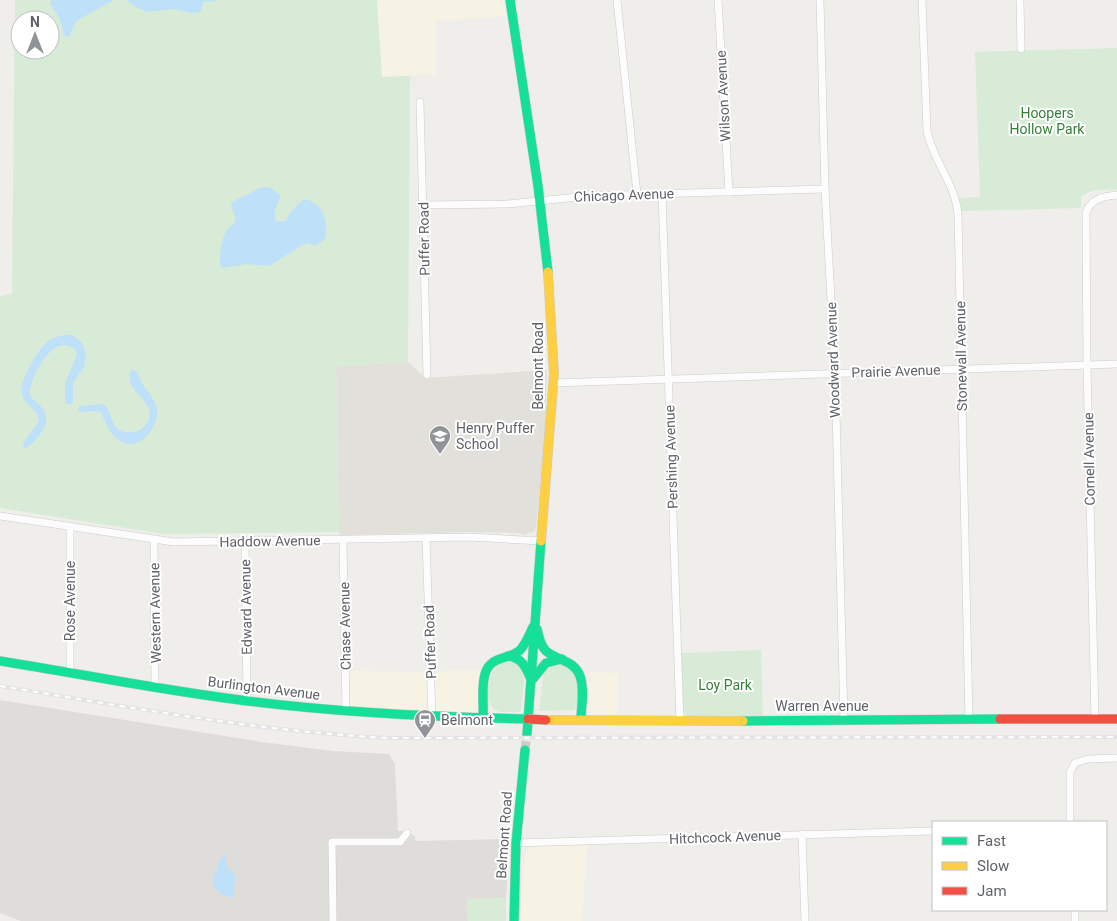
<svg xmlns="http://www.w3.org/2000/svg" width="1117" height="921" font-family="Roboto,sans-serif">
	<style>
		.commercial { fill: #f7f3e4 }
		.industrial { fill: #dfddda }
		.education { fill: #e2e0da }
		.green { fill: #d8ebd6; fill-rule: evenodd }
		.water { fill: #bfe0f9 }
		.lines { fill: none; stroke-linecap: round; stroke-linejoin: round }
		.secondary-tunnel { stroke: #cbcbca; stroke-width: 9; stroke-dasharray: 9 4.5; stroke-linecap: butt }
		.street-casing { stroke: #cbcccc; stroke-width: 8 }
		.fast-casing { stroke: #cacacb; stroke-width: 10 }
		.slow-casing { stroke: #cacacb; stroke-width: 10 }
		.jam-casing { stroke: #cacacb; stroke-width: 10 }
		.street { stroke: #fdfcfc; stroke-width: 7 }
		.fast { stroke: #16e098; stroke-width: 9 }
		.slow { stroke: #ffcf43; stroke-width: 9 }
		.jam { stroke: #f24e42; stroke-width: 9 }
		.rail-casing { stroke: #e4e4e4; stroke-width: 4 }
		.rail { stroke: #fff; stroke-width: 2; stroke-dasharray: 5.5; stroke-linecap: butt }
		.jam-bridge-casing { stroke: #cacacb; stroke-width: 10; stroke-linecap: butt }
		.jam-bridge { stroke: #f24e42; stroke-width: 9 }
		.labels { text-anchor: middle; dominant-baseline: central; stroke-width: 4; stroke-linejoin: round; paint-order: stroke }
		.street-label { font-size: 14px; fill: #5f6368; stroke: #fff }
		.park-label { font-size: 14px; fill: #348238; stroke: #fff }
		.poi-label { font-size: 14px; fill: #5f6368; stroke: #fff; text-anchor: start }
	</style>
	<rect width="100%" height="100%" fill="#efeeea"/>
	<g class="commercial">
		<path d="M377,0H503L506,16L436,21V74L382,77Z"/>
		<path d="M480,670L479,713L423,712L349,708L348,671L426,672Z"/>
		<path d="M585,672L618,673L617,718L589,716L588,679Z"/>
		<path d="M587,845L582,921H520L525,852L532,846H540Z"/>
	</g>
	<path class="industrial" d="M0,700L262,742L333,751L389,754L395,764L398,831H404L415,836V841L508,839L510,844L506,898L467,900L468,921H21L0,913Z"/>
	<path class="education" d="M408,362L425,378L547,370L545,438L536,527L534,531L524,535L519,533L476,532L339,535L336,366Z"/>
	<g class="green">
		<path d="M15,0H377L382,77L410,76L408,362L336,366L339,532L164,534L0,508V297L12,293ZM20,20H50V50H20Z"/>
		<path d="M1117,48V190C1106,190 1089,188 1081,197V208L962,211L959,198L980,197L975,52Z"/>
		<path d="M761,650L763,718L688,717L685,714L683,706L681,653Z"/>
		<path d="M505,660H518L525,672L521,711C517,713 515,712 510,712C505,712 498,713 494,709C485,701 488,676 495,667C498,664 502,662 505,660Z"/>
		<path d="M554,663C559,663 566,663 569,666C579,675 583,701 574,710L539,711L544,669Z"/>
		<path d="M506,898V921H468L467,899Z"/>
	</g>
	<g class="water">
		<path d="M51,0H114L76,21L70,35L68,37L64,35L60,19L50,4Z"/>
		<path d="M126,0H218L214,2L204,1L200,12L192,13L172,9L147,12L136,7Z"/>
		<path d="M266,187L271,188L280,195C279,206 272,208 276,221H285L294,208L304,199C322,201 330,223 325,239L315,246L308,243L304,244L269,266L247,264L222,268C217,262 222,236 227,230C229,227 233,225 235,221C237,216 232,211 231,206L232,202L260,188Z"/>
		<path d="M73,335L82,343L86,353L84,367L73,383V402L69,405L65,402V383L77,355L74,348L65,345C61,345 57,346 54,349C43,355 28,384 30,396C34,401 41,405 44,411C52,423 36,442 26,448H24L23,443L39,421C38,408 25,406 22,395C18,382 39,346 50,340C57,336 65,334 73,335Z"/>
		<path d="M131,370L137,371C140,385 155,397 157,409C159,427 139,453 120,441C109,434 107,423 100,412L94,411L80,412L78,409L80,406L103,404C112,410 110,423 118,429C122,432 128,433 133,432C145,431 154,417 148,406C141,395 124,385 131,370Z"/>
		<path d="M225,854L227,867L235,875L234,895L231,898C213,891 209,886 217,868C219,862 220,857 225,854Z"/>
	</g>
	<g class="lines">
		<path class="secondary-tunnel" d="M525,750L527,734"/>
		<g class="street-casing">
			<g id="street">
				<path d="M617,0L637,194"/>
				<path d="M718,0L729,192"/>
				<path d="M820,0L825,189L835,373L844,720"/>
				<path d="M922,0L927,131C933,161 955,183 958,214L969,720"/>
				<path d="M1020,0L1021,49"/>
				<path d="M420,102L427,375"/>
				<path d="M662,193L680,721"/>
				<path d="M424,205L507,204L588,196L825,189"/>
				<path d="M554,383L1117,364"/>
				<path d="M0,516L174,542L469,537L542,541"/>
				<path d="M70,528V673"/>
				<path d="M426,538L432,717"/>
				<path d="M154,540L155,686"/>
				<path d="M343,540L346,711"/>
				<path d="M245,542L247,701"/>
				<path d="M1095,719L1087,365L1086,213C1090,199 1104,196 1117,195"/>
				<path d="M1070,822V772L1075,763L1088,759L1117,758"/>
				<path d="M802,834L805,921"/>
				<path d="M516,843L933,831"/>
				<path d="M1075,910V921"/>
				<path d="M333,921L332,842H400L407,833"/>
			</g>
		</g>
		<g class="fast-casing">
			<g id="fast">
				<path d="M510,0L538,186L548,272"/>
				<path d="M537,629C539,637 540,645 546,651C558,661 574,660 580,676C585,690 581,706 581,720"/>
				<path d="M508,656C521,658 525,665 530,677"/>
				<path d="M0,661C82,674 165,691 248,701C341,713 434,717 528,719"/>
				<path d="M532,680L546,663L562,659"/>
				<path d="M483,718C484,704 481,688 485,674C490,656 507,660 519,651C526,645 529,635 533,627"/>
				<path d="M743,721L1000,719"/>
				<path d="M527,734L541,541"/>
				<path d="M514,921L516,843L525,750"/>
			</g>
		</g>
		<g class="slow-casing">
			<g id="slow">
				<path d="M541,541L554,374L548,272"/>
				<path d="M546,720L743,721"/>
			</g>
		</g>
		<g class="jam-casing">
			<path id="jam" d="M1000,719H1117"/>
		</g>
		<use href="#street" class="street"/>
		<use href="#fast" class="fast"/>
		<use href="#slow" class="slow"/>
		<use href="#jam" class="jam"/>
		<g class="rail-casing">
			<path id="rail" d="M0,686C128,707 257,731 387,738L1117,737"/>
		</g>
		<use href="#rail" class="rail"/>
		<g class="jam-bridge-casing">
			<path id="jam-bridge" d="M528,719L546,720"/>
		</g>
		<use href="#jam-bridge" class="jam-bridge"/>
	</g>
	<defs>
		<g id="school-pin" transform="scale(1.125)"><path d="M0 17L-7.5 6A9.5 9.5 0 1 1 7.5 6Z" fill="#919496" stroke="#fff"/><path d="M0-5L7-2L0 1L-7-2ZM-4 1L0 2.5L4 1V4Q0 6-4 4Z" fill="#fff"/></g>
		<g id="station-pin" transform="scale(1.125)"><path d="M0 17L-7.5 6A9.5 9.5 0 1 1 7.5 6Z" fill="#919496" stroke="#fff"/><path d="M-3-6H3Q5-6 5-4V2Q5 4 3 4L4.5 6H3L1.5 4h-3L-3 6H-4.5L-3 4Q-5 4-5 2V-4Q-5-6-3-6ZM-3.5-4v3h7v-3ZM-3.5 1v1.5H-2V1ZM2 1v1.5H3.5V1Z" fill="#fff"/></g>
	</defs>
	<g fill-rule="evenodd">
		<use href="#school-pin" x="440" y="436"/>
		<use href="#station-pin" x="425" y="720"/>
	</g>
	<g class="labels">
		<g class="street-label">
			<text transform="translate(723 96) rotate(-93)">Wilson Avenue</text>
			<text transform="translate(624 195) rotate(-2)">Chicago Avenue</text>
			<text transform="translate(424 239) rotate(-91)">Puffer Road</text>
			<text transform="translate(961 356) rotate(-91)">Stonewall Avenue</text>
			<text transform="translate(833 360) rotate(-92)">Woodward Avenue</text>
			<text transform="translate(538 366) rotate(-90)">Belmont Road</text>
			<text transform="translate(896 371) rotate(-2)">Prairie Avenue</text>
			<text transform="translate(671 457) rotate(-92)">Pershing Avenue</text>
			<text transform="translate(1089 459) rotate(-91)">Cornell Avenue</text>
			<text transform="translate(270 541) rotate(-1)">Haddow Avenue</text>
			<text transform="translate(70 601) rotate(-90)">Rose Avenue</text>
			<text transform="translate(246 607) rotate(-91)">Edward Avenue</text>
			<text transform="translate(155 613) rotate(-91)">Western Avenue</text>
			<text transform="translate(345 626) rotate(-91)">Chase Avenue</text>
			<text transform="translate(430 642) rotate(-92)">Puffer Road</text>
			<text transform="translate(264 688) rotate(7)">Burlington Avenue</text>
			<text x="822" y="706">Warren Avenue</text>
			<text transform="translate(504 835) rotate(-86)">Belmont Road</text>
			<text transform="translate(725 837) rotate(-2)">Hitchcock Avenue</text>
		</g>
		<g class="park-label">
			<text x="1047" y="113">Hoopers<tspan x="1047" dy="16">Hollow Park</tspan></text>
			<text x="725" y="685">Loy Park</text>
		</g>
		<g class="poi-label">
			<text x="456" y="428">Henry Puffer<tspan x="456" dy="16">School</tspan></text>
			<text x="441" y="720">Belmont</text>
		</g>
	</g>
	<rect x="932" y="821" width="175" height="90" fill="#ffffff" stroke="#bfc1c3"/>
	<rect x="942" y="837" width="25" height="8" fill="#16e098" stroke="#bfc1c3"/>
	<text x="977" y="846" font-size="15" fill="#5f6368">Fast</text>
	<rect x="942" y="862" width="25" height="8" fill="#ffcf43" stroke="#bfc1c3"/>
	<text x="977" y="871" font-size="15" fill="#5f6368">Slow</text>
	<rect x="942" y="887" width="25" height="8" fill="#f24e42" stroke="#bfc1c3"/>
	<text x="977" y="896" font-size="15" fill="#5f6368">Jam</text>
	<g transform="translate(35 35)"><circle r="24" fill="#ffffff" stroke="#bfc1c3"/>
	<path d="M0-4L9 19L0 12L-9 19Z" fill="#919496"/>
	<text y="-8" font-size="14" font-weight="bold" text-anchor="middle" fill="#5f6368">N</text>
	</g>
</svg>
